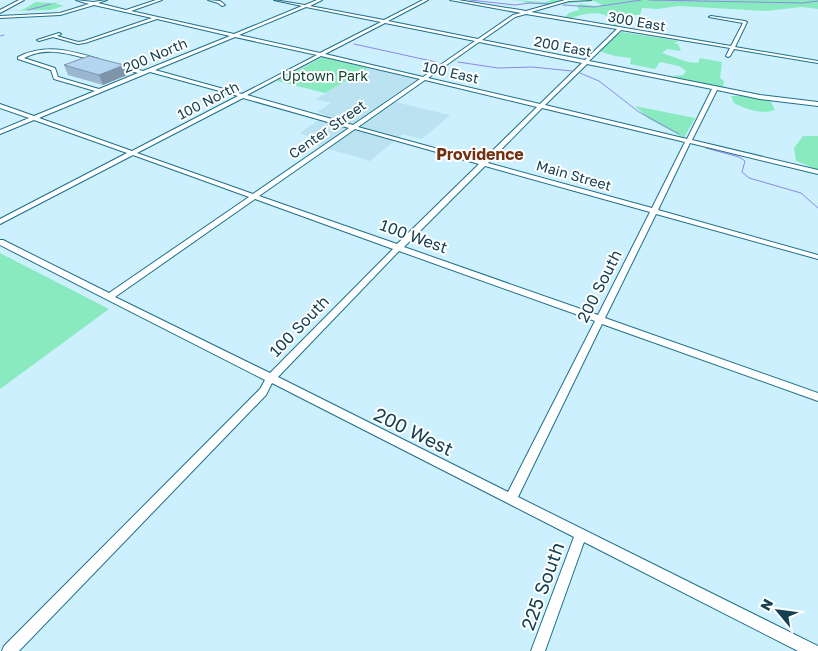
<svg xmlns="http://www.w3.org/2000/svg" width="818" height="651" font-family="'Golos Text',sans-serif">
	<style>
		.built { fill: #bae2f1 }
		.green { fill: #89eabf }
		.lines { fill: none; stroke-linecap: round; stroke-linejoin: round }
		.stream { stroke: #8d89e3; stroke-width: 1 }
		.minor-casing { stroke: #1e708a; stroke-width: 2 }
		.minor { fill: #fff; fill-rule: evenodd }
		.wall { fill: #9bb7cf }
		.shaded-wall { fill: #7e95a9 }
		.building { fill: #b4d5f1; stroke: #7e95a9 }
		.labels { text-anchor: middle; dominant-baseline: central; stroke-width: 4; stroke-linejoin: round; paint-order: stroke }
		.far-street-label { font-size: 14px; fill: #164150; stroke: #fff }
		.far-park-label { font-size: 14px; fill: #114531; stroke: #fff }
		.far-quarter-label { font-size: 16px; font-weight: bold; fill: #723212; stroke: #fff }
		.street-label { font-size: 16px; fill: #164150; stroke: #fff }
		.near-street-label { font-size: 19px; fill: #164150; stroke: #fff }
	</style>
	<rect width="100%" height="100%" fill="#ccf0fe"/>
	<path class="built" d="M369,68L417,79L387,100L450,115L422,139L403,134L370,161L316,145L321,141L300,133L326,115L317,112L331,103L316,99Z"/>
	<g class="green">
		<path d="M66,0L55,3L64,6L50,10L5,11L22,10L36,2L52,3Z"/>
		<path d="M511,0L545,2L552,0H818V9L802,7L765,11L679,6L657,9L642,8L640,15H625L619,27L612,26L616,22C603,9 584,13 569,19L565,17L569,13L579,10L577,6L580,4L597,6L602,5L594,1L551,5L525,3L526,2Z"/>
		<path d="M622,32L679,41L674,43L678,44L681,51L667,49L662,53L688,62L698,63L700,58L722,62L720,78L724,81L723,88L686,82L673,76L683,75L686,71L679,66L660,62L655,69L630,64L631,58L615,56L598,51L614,35Z"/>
		<path d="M323,57L369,68L325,93L277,81Z"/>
		<path d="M731,96H753L770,100L775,110C762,115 745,109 734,103Z"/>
		<path d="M635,106L695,118L684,138L649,119Z"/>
		<path d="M803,136H818V170L796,161L794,148Z"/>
		<path d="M0,253L109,309L0,389Z"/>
	</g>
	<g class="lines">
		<g class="stream">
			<path d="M470,0L515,5L529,3L553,4"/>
			<path d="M649,0L803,3L818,1"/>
			<path d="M563,5L594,7L641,0"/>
			<path d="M28,10L51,4"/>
			<path d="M0,36L4,35"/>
			<path d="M354,44L436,62"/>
			<path d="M458,62L498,68L532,67L572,71"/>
			<path d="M580,73L599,81L639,112L679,134"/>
			<path d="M706,148L739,157L745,161L742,172L749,178L801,193L818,208"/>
		</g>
		<g class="minor-casing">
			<g id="minor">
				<path d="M19,0H24L0,13V10Z"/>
				<path d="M76,0L93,2L107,0L98,3L126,10L156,0H162L131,11L234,34L302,6L274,0L305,5L317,0H322L310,6L384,20L423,0H428L388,21L478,39L513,15L521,13L450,0H458L526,11L565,0H591L569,1L531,12L731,46L743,23L709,17L711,16L745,21L747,22L735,47L818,61V63L734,49L730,56L728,57L726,56L730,48L621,30L589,61L760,95L818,102V106L760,99L717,90L692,140L818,170V174L690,143L658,210L818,255V259L656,214L605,318L818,393V401L602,324L518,497L818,646V651H798L584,542L545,651H531L574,537L272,383L266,395L19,651H2L4,646L260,389L265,380L0,245V240H3L109,293L249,197L133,155L0,224V219L127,153L34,120L0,134V130L29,118L0,108V104L34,116L95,91L54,79L51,70L18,59V57C47,43 70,51 99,59V61H97C72,55 48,45 24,58L55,68L58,77L99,89L138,73L112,66V64L143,71L230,36L157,19L85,43L78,44L53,37L39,41L37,40L59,33L61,34L57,36L78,42L84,41L152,18L94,5L60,15L0,18V16L60,13L89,4ZM306,7L381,22L320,53L239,35ZM526,14L617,29L585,60L482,40L515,17ZM385,23L475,41L423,77L325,54ZM235,37L317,55L242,94L155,70ZM479,42L582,63L540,104L428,78ZM321,56L420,79L353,125L247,95ZM587,64L712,89L687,139L545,105ZM150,72L238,96L132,151L39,118ZM425,80L537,107L482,161L358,127ZM243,98L349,128L253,194L137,153ZM542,108L685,142L652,208L488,163ZM355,129L479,164L397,244L259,196ZM485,166L650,212L598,315L404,247ZM255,199L393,249L270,373L115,297ZM399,251L595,321L508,492L278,377Z"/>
				<path d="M208,0L220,1L225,5L222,6L218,3Z"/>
			</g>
		</g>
		<use href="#minor" class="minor"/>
	</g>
	<path class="wall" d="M64,65H124L127,75L103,85L68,75Z"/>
	<path class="shaded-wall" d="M124,65L127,75L103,85L99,75Z"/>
	<path class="building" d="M89,56L124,65L99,75L64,65Z"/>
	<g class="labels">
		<g class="far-street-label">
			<text transform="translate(637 21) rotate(10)">300 East</text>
			<text transform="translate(563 46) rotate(11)">200 East</text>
			<text transform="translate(155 55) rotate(-23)">200 North</text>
			<text transform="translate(451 72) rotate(13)">100 East</text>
			<text transform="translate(208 100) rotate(-27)">100 North</text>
			<text transform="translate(327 129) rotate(-35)">Center Street</text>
			<text transform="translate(574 175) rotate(16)">Main Street</text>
		</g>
		<g class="far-park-label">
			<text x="325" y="75">Uptown Park</text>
		</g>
		<g class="far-quarter-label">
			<text x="480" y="154">Providence</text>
		</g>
		<g class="street-label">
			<text transform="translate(414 236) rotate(20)">100 West</text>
			<text transform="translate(599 286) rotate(-63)">200 South</text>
			<text transform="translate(299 326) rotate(-46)">100 South</text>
		</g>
		<g class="near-street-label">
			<text transform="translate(414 431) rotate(26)">200 West</text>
			<text transform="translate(542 586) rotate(-70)">225 South</text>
		</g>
	</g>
	<g transform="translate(778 611) rotate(299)" stroke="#ffffff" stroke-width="4" paint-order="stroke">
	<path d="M0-4L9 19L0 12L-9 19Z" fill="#164150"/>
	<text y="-8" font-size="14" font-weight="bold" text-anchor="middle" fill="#164150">N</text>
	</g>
</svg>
